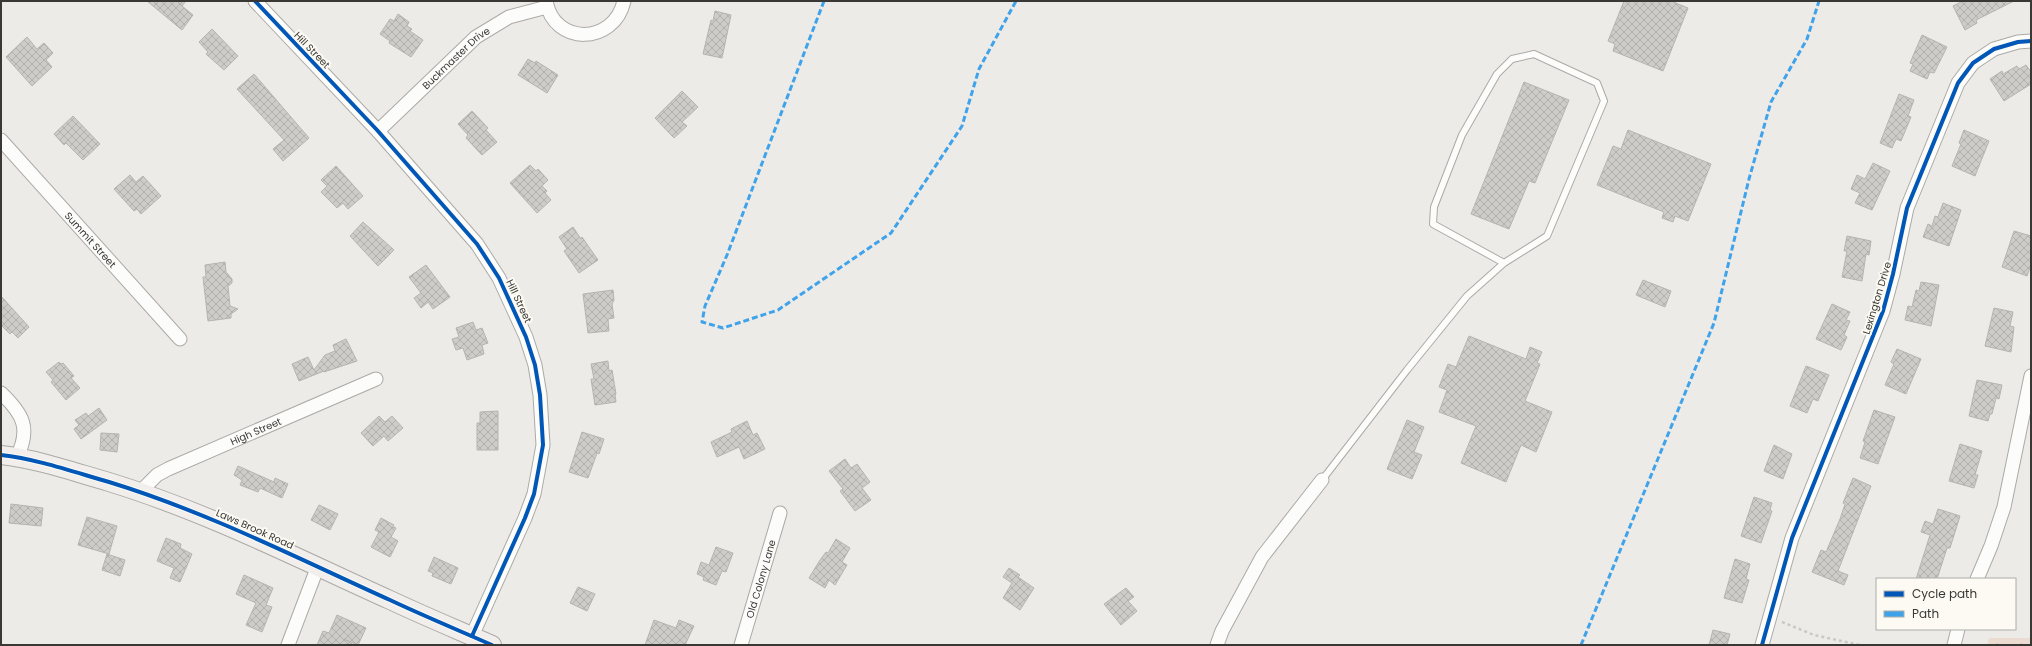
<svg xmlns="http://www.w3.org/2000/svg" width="2032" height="646" font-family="Poppins,sans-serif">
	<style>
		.park { fill: url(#park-tufts) }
		.building { fill: url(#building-cross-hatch); stroke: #b4b4b1 }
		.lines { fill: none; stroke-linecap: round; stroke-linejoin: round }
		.lane-casing { stroke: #abaaa7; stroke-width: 8 }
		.street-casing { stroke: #abaaa7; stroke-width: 15 }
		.secondary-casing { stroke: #abaaa7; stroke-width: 20 }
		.path { stroke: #cac9c8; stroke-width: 2.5; stroke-dasharray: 3 3; stroke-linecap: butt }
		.lane { stroke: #fcfcfb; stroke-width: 6 }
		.street { stroke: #fcfcfb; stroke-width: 13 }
		.secondary { stroke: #f1eeeb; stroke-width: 18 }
		.quiet { stroke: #3fa3eb; stroke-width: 3; stroke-dasharray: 6 3; stroke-linecap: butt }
		.cycleway-casing { stroke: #fcfaf3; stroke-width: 6 }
		.cycleway { stroke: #0057b8; stroke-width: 4 }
		.labels { text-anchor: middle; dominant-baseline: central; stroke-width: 4; stroke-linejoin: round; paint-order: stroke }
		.street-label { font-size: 10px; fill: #393835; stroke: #fcfaf3 }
	</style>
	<defs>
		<pattern id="park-tufts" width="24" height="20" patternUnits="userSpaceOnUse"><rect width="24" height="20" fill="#ecdbd1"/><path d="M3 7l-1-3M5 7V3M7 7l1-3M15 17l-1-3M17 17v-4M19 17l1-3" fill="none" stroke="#cbbdb4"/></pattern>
		<pattern id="building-cross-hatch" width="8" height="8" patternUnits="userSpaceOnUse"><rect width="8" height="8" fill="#cdccc8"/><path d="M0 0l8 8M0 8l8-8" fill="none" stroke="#b1b0ac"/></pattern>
	</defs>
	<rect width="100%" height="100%" fill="#edebe7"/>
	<path class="park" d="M1989,638H2031V645H1987Z"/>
	<g class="building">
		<path d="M147,1H186L182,6L193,15L182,30Z"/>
		<path d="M1624,1H1671L1688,8L1663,71L1613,51L1615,44L1608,41Z"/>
		<path d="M1963,1H2014L1976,20L1977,23L1965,30L1953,6Z"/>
		<path d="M715,11L731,15L722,58L703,54L711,20L713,21Z"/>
		<path d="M398,14L409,22L407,26L412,29L410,31L423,40L411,57L389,43L390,41L380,34L390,19L394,21Z"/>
		<path d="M212,29L238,56L224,70L206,54L208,52L199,42Z"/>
		<path d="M1922,35L1947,47L1934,73L1930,72L1927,79L1910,71L1913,64L1910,63Z"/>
		<path d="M27,37L37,49L44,43L53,53L46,60L52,67L32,86L6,57Z"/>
		<path d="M528,59L535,63L536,61L558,75L547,93L518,75Z"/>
		<path d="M2026,65L2031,72V84L2004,101L1990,79L2002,71L2003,74L2017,66L2019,69Z"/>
		<path d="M254,74L309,138L283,161L273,149L284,140L237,89Z"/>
		<path d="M1524,82L1569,100L1535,183L1529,181L1509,229L1471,214Z"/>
		<path d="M682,91L698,107L682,122L687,126L674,138L655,118Z"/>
		<path d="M1899,94L1914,100L1908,116L1911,117L1901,141L1896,139L1892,148L1880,143Z"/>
		<path d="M472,111L488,128L486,130L497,142L482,155L466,138L468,135L458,124Z"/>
		<path d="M73,116L100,144L83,160L66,143L64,145L54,134Z"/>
		<path d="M1628,130L1711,164L1688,221L1675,216L1673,222L1662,218L1664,212L1597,185L1613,146L1621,149Z"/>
		<path d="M1964,130L1989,141L1975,176L1952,166L1961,144L1959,143Z"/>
		<path d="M1873,163L1890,171L1872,210L1855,203L1860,193L1851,189L1857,175L1865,179Z"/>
		<path d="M530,165L536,171L538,169L548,180L542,186L547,191L545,193L551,200L537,213L510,183Z"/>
		<path d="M336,166L363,196L348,209L343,203L337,208L321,192L327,186L321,180Z"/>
		<path d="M130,175L136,182L143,176L161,196L141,214L137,209L134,211L114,189Z"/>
		<path d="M1943,203L1961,210L1949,246L1923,237L1928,224L1932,226L1935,216L1938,217Z"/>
		<path d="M363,222L394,250L378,266L350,236Z"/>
		<path d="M573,227L581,239L582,237L598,260L579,273L564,251L567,249L559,237Z"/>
		<path d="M2014,231L2031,236V265L2027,276L2002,267Z"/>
		<path d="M1847,236L1871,241L1869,255L1866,254L1862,281L1842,277L1847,251H1844Z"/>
		<path d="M225,262L226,272L232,279V283L228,286L230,306L238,309L231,314V318L208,321L203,277H206L205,265Z"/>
		<path d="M426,265L450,297L433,309L428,302L421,308L414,298L421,293L409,277Z"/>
		<path d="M1643,280L1671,291L1665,307L1636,295Z"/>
		<path d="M1921,282L1939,285L1931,326L1905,320L1908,306L1912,307L1916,290L1919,291Z"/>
		<path d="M613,290L614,300L612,304L614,318L608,319L609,331L588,333L583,294Z"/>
		<path d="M1,296L29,327L18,338L12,332L10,334L1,325Z"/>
		<path d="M1832,304L1850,312L1846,320L1850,321L1844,335L1847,337L1841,350L1816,339Z"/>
		<path d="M1994,308L2013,312L2010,326L2014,327L2011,352L1985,346Z"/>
		<path d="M473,322L476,330L482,328L488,343L482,345L484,354L467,360L463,348L456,350L452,339L459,337L456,328Z"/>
		<path d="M1469,336L1526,359L1530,347L1542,352L1537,363L1540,364L1525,401L1552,412L1536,452L1521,445L1506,482L1461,463L1476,426L1439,412L1447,390L1439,387L1448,364L1456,367Z"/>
		<path d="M346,339L357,361L324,372V371L299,381L292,364L308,357L314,370L325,355L335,351L333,345Z"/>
		<path d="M1897,349L1921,359L1906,394L1885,385L1894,364L1891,362Z"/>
		<path d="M608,361L609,371L612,370L616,394H615L616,402L595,405L591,379H594L591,364Z"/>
		<path d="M59,362L61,364L63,363L74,376L71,378L80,388L66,400L51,382L53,380L46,372Z"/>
		<path d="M1806,366L1829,375L1818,401L1813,399L1807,413L1790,406Z"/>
		<path d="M1977,380L2002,385L1999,399L1996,398L1992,414H1990L1988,421L1969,416Z"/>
		<path d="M99,408L107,420L81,439L74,429L79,425L75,420L86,413L88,416Z"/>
		<path d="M1874,410L1895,417L1878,464L1860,458L1865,442L1863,441Z"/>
		<path d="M498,411V450H477V423H480V412Z"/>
		<path d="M379,416L385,422L392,416L403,428L388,441L384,436L373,446L361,433Z"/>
		<path d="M1407,420L1424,427L1414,452L1422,455L1412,479L1387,469Z"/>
		<path d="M747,421L753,435L757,433L765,449L744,459L739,447L717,457L711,442L732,432L731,429Z"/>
		<path d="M582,432L604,439L599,454L597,453L588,478L569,472Z"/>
		<path d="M101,433L119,434L117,452L100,450Z"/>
		<path d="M1960,444L1982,451L1975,475H1978L1974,488L1949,481Z"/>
		<path d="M1774,445L1792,454L1783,479L1764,471Z"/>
		<path d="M845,459L851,468L857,464L870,482L862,488L871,500L855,511L840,491L843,489L829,471Z"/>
		<path d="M238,466L274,482L275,478L288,484L282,498L260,488L258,492L240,485L242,480L234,475Z"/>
		<path d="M1853,478L1871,486L1838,571L1848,575L1844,585L1812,572L1821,550L1826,552L1840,519L1845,504L1843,503Z"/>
		<path d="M1754,497L1772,503L1770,510L1772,511L1761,543L1741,536Z"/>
		<path d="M11,504L43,508L41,526L9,523Z"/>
		<path d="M319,505L338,514L330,530L311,520Z"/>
		<path d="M1938,509L1960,516L1950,548H1947L1937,579H1916L1930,535L1921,532L1925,521L1933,524Z"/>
		<path d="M87,517L117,526L109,554L78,545Z"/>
		<path d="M381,518L394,525L393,527L396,528L391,537L398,541L390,557L371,547L379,532L375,530Z"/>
		<path d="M166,538L181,544L180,548L192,554L180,582L170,578L174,568L157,561Z"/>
		<path d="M836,539L850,548L842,562L847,565L835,585L829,580L825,588L809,578L820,560L826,552L828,553Z"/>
		<path d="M716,547L733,553L726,572L722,571L716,585L703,580L704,577L697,574L701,562L709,565Z"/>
		<path d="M107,554L125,560L120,576L102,570Z"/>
		<path d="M434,557L458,568L451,584L432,576L433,573L428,571Z"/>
		<path d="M1735,559L1750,564L1746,579L1749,580L1742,603L1724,598Z"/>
		<path d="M1009,568L1020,575L1018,577L1034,588L1020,610L1003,598L1012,583L1003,577Z"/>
		<path d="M244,575L273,588L266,605L272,607L262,632L246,625L256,603L236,594Z"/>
		<path d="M578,587L595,594L587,611L570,603Z"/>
		<path d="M1126,588L1134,597L1128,601L1137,611L1121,625L1104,604Z"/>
		<path d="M337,615L366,628L358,645L344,639L354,645H317L323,631L329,633Z"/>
		<path d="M654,620L676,628L679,620L694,626L685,645H645Z"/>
		<path d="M1713,630L1730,634L1727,645H1709Z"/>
	</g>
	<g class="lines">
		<g class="lane-casing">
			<path id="lane" d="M1322,480L1407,370L1467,296L1504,263L1547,236L1604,101L1597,83L1534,54L1512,59L1497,74L1462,135L1434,207L1433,224L1504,263"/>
		</g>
		<g class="street-casing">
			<g id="street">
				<path d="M255,1L377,130L477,244L499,278L526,337L535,365L540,395L543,445L539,467L534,494L525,518L472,636"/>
				<path d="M546,1C554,46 614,45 624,1"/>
				<path id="s1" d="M378,131L476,37L509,17L547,7"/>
				<path id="s2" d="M1,140L180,339"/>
				<path d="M1,393C23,414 31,428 17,457"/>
				<path id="s3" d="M140,492L157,475L168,469L376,379"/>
				<path d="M1977,579L1991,546L2004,507L2031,376"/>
				<path d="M288,645L318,566"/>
				<path id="s4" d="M741,645L780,513"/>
				<path d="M1217,645L1222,631L1262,557L1322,480"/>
				<path d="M1762,645L1792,538L1883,311L1893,274L1907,208L1958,83L1973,63L1994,49L2018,42L2031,41"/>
				<path d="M1954,645L1958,629"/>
			</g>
		</g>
		<g class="secondary-casing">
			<path id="secondary" d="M1,455C37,459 74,472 109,482C207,512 297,558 390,600C424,616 458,630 492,645"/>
		</g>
		<path class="path" d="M1782,622L1814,635L1860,645"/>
		<use href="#lane" class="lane"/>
		<use href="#street" class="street"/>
		<use href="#secondary" class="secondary"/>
		<g class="quiet">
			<path d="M824,1L727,255L705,306L702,322L723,328L778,310L891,233L962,126L979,69L1016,1"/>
			<path d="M1581,645L1714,323L1749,179L1771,102L1807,39L1819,1"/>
		</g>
		<g class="cycleway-casing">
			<g id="cycleway">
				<path d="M255,1L377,130L477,244L499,278L526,337L535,365L540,395L543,445L539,467L534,494L525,518L472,636"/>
				<path d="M1,455C37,459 74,472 109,482C207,512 297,558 390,600C424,616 458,630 492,645"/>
				<path d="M1762,645L1792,538L1883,311L1893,274L1907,208L1958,83L1973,63L1994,49L2018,42L2031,41"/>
			</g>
		</g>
		<use href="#cycleway" class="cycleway"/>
	</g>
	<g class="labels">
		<g class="street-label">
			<text transform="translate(312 50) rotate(46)">Hill Street</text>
			<text stroke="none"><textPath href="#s1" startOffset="107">Buckmaster Drive</textPath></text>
			<text stroke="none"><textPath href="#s2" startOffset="134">Summit Street</textPath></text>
			<text transform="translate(1877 298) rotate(-73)">Lexington Drive</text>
			<text transform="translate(519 301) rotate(65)">Hill Street</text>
			<text stroke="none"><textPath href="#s3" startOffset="132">High Street</textPath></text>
			<text transform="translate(255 529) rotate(24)">Laws Brook Road</text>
			<text stroke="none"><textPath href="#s4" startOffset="69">Old Colony Lane</textPath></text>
		</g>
	</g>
	<rect width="2032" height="646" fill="none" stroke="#393835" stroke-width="4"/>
	<rect x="1876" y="578" width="140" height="52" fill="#fcfaf3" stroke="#aeaca7"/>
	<rect x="1884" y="591" width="20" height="6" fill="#0057b8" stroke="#aeaca7"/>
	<text x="1912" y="598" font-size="12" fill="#393835">Cycle path</text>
	<rect x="1884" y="611" width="20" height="6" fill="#3fa3eb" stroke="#aeaca7"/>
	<text x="1912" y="618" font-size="12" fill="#393835">Path</text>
</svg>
